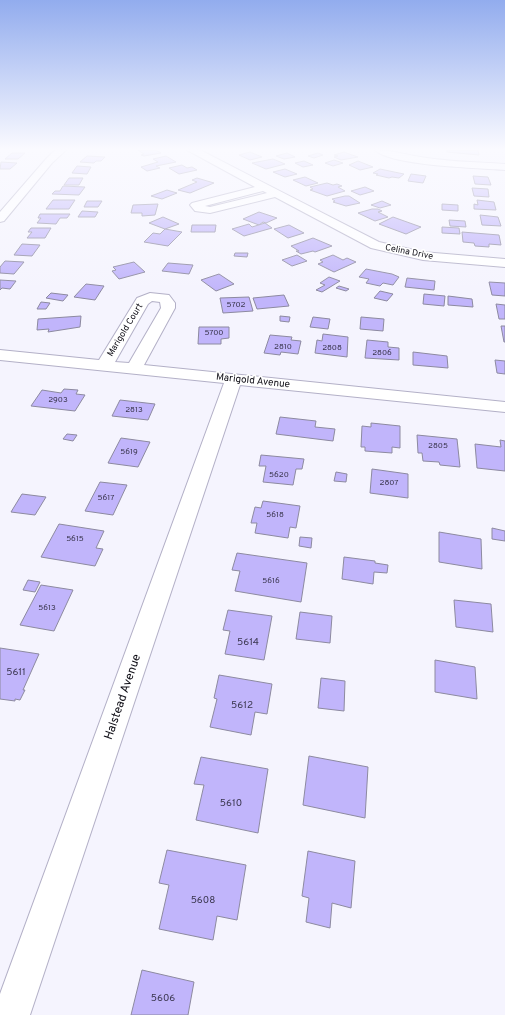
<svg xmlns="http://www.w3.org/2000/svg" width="505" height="1015" font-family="Overpass,sans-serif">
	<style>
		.building { fill: #c1b5fb; stroke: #8d8aa0 }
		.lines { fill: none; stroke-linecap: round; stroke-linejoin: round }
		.street-casing { stroke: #b3b0c7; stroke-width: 2 }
		.street { fill: #fff; fill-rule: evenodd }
		.labels { text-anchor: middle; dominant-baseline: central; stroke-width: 3.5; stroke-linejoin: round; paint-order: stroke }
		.number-label { font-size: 8px; fill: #3a364e }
		.far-street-label { font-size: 9px; fill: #0d0c14; stroke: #fff }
		.street-label { font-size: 10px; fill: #0d0c14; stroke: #fff }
		.near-number-label { font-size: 10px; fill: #3a364e }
		.near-street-label { font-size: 12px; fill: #0d0c14; stroke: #fff }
	</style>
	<rect width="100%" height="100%" fill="#f5f4fe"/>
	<g class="building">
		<path d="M138,150H156L161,153L144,156L141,155L144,154Z"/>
		<path d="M446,150H478L479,155L447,152Z"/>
		<path d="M250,152L262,157L250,160L239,155Z"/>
		<path d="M344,152L352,155L358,157L341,160L334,157L338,156L334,155Z"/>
		<path d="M12,153H25L18,159H5Z"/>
		<path d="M287,153L295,157L284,159L276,156Z"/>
		<path d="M318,153L323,155L314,158L308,156Z"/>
		<path d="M87,156L105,157L101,161H96L94,163L80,162Z"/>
		<path d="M166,156L176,162L156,166L160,168L147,171L141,167L158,162L153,159Z"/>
		<path d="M273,159L285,164L266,169L252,163Z"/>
		<path d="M334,160L343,163L333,166L325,163Z"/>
		<path d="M304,161L313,165L303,167L295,163Z"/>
		<path d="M358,161L373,167L360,170L349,165Z"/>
		<path d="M1,162L17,163L10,169H0Z"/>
		<path d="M182,165L187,168L192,167L197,170L179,174L169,168Z"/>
		<path d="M77,166L91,167L87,174L72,173Z"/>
		<path d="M285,169L297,174L285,177L273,172Z"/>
		<path d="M380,169L399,173L404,174L399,178L392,177L389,178L376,175L378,174L373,173Z"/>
		<path d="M411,174L426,176L423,183L408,181Z"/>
		<path d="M473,176L488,177L491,185L475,184Z"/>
		<path d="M305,177L318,183L306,186L293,180Z"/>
		<path d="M69,178H83L79,185H64Z"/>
		<path d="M197,178L214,183L190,193L178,190L197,182L192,180Z"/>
		<path d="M327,183L333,185L337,184L342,186L338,187L345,191L327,196L310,190L313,189L310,187Z"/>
		<path d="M63,186L85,187L79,195L52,194L55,191H60Z"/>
		<path d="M365,187L374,191L360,195L351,191Z"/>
		<path d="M472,188L488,189L489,197L474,196Z"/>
		<path d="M167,190L177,193L162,199L151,196Z"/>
		<path d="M345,196H349L360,203L346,206L333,202L335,201L332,199Z"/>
		<path d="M53,200H75L69,209H46Z"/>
		<path d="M477,200L494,202L496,210L474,209V204L478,205Z"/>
		<path d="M87,201H102L98,207H84Z"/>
		<path d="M382,201L391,205L380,208L371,205Z"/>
		<path d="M158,204L155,215L142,216V213H131L133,205Z"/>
		<path d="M442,204L458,205V211L442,210Z"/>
		<path d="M372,209H378L382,211L378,212L388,217L375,221L358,213Z"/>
		<path d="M82,211L98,212L95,217H78Z"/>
		<path d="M259,212L277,218L266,223L263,222L259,225L243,219Z"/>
		<path d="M40,214H70L67,218H60L56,224L37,223L41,218H38Z"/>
		<path d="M480,215L498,217L501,226L482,225Z"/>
		<path d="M163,217L179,224L165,229L149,223Z"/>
		<path d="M393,217L421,227L406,234L379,224Z"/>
		<path d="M449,220L465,221L466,227L450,226Z"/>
		<path d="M265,223L272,228L244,236L232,229L249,224L252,227Z"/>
		<path d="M192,225H216L215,232H191Z"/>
		<path d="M289,225L304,233L288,238L274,229Z"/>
		<path d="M442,227L459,228L460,234L442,233Z"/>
		<path d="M31,228H51L45,238H27L32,232H28Z"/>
		<path d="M165,229L182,232L168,246L144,242L153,233L160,234Z"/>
		<path d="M462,232L499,235L501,245L489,244V247L475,246L474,243L463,242Z"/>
		<path d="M313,238L332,246L315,252L313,251L301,254L296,251H299L291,246Z"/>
		<path d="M22,244L40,245L32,256L14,255Z"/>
		<path d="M235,253H248L247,257L234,256Z"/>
		<path d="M297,255L307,261L292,266L282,260Z"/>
		<path d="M333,255L343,260L347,258L356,262L334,272L318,264L323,262L320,260Z"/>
		<path d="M5,261L24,262L14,274L0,273V267Z"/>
		<path d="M134,262L145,272L119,279L112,271L116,270L113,267Z"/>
		<path d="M168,263L193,265L189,274L162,271Z"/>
		<path d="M366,269L392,274L399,277L393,285L383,283L380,286L366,283L369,279L359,277Z"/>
		<path d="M219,274L234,284L216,291L201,280Z"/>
		<path d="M329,277L340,281L322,292L316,290L325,285L320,283Z"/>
		<path d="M407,278L435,281L434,290L405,287Z"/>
		<path d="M0,280L16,281L10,289L2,288L0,290Z"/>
		<path d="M489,282L505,283V296L492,295Z"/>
		<path d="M86,284L104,286L95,300L74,297Z"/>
		<path d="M339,286L349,289L346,291L336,288Z"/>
		<path d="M380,291L393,294L387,301L374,298Z"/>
		<path d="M51,293L68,295L63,301L46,298Z"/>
		<path d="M424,294L445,296L444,306L423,304Z"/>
		<path d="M284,295L289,306L257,309L253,298Z"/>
		<path d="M448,296L472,299L473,307L448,305Z"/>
		<path d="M249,297L253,311L223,313L220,298Z"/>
		<path d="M41,302L50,303L46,309H37Z"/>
		<path d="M496,304L505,305V319H499Z"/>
		<path d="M81,316L80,327L48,332L49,329L37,330L38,319Z"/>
		<path d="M280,316L290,317L289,322L280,321Z"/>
		<path d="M313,317L330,319L328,329L310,327Z"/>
		<path d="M361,317L384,319L383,331L360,329Z"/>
		<path d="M501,326H505V342H504Z"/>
		<path d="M199,327H229V338L221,339V344H198Z"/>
		<path d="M323,334L348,337L347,357L315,353L317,340L322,341Z"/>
		<path d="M270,335L292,337L291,340L301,341L298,354L281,352L280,355L264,353Z"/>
		<path d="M367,340L388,342V347L399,348V360L365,358Z"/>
		<path d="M413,352L447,356L448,368L413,365Z"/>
		<path d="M495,360L505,361V374L497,373Z"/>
		<path d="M64,389L78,390L76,394L85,395L75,411L31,406L42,390L61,393Z"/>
		<path d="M120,400L155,404L148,420L112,416Z"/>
		<path d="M280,417L316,421L315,427L335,429L333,441L276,434Z"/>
		<path d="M371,423L400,426V448L392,447V453L365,451V447H361L362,426L371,427Z"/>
		<path d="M67,434L77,435L73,441L63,439Z"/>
		<path d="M417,435L457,439L460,467L440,465L439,462L423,461L422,453H418Z"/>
		<path d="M121,438L150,442L138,467L108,463Z"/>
		<path d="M500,440L505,441V471L477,468L475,444L501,447Z"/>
		<path d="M261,455L304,459L302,469H296L293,485L263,482L266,466H259Z"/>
		<path d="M372,469L408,474V498L370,493Z"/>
		<path d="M336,472L347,474L346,482L334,481Z"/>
		<path d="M100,482L127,485L113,515L85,511Z"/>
		<path d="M22,494L46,497L35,515L11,512Z"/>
		<path d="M263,501L300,506L296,528L290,527L288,538L255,533L257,523H251L255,507L261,508Z"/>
		<path d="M59,524L104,531L96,548L103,549L95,566L41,557Z"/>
		<path d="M492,528L505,531V541L492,539Z"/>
		<path d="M439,532L481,539L482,569L439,562Z"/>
		<path d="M300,537L312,538L311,548L299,546Z"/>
		<path d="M237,553L307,563L301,602L235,591L240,571L232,570Z"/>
		<path d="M344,557L375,561V563L388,565L387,573L374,572L373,584L342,579Z"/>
		<path d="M28,580L40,582L35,592L23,590Z"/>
		<path d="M41,585L73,590L54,631L20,625Z"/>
		<path d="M454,600L491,604L493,632L456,627Z"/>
		<path d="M228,610L272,616L264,660L225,654L230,631L223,630Z"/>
		<path d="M300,612L332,616L330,643L296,639Z"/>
		<path d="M0,648L39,654L23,690H25L20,700L15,699V701L0,699Z"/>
		<path d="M435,660L475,667L477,699L435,692Z"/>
		<path d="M219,675L272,684L267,714L255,712L251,735L210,727L217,699L214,698Z"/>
		<path d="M321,678L345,681L344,711L318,708Z"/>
		<path d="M309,756L368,767L365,818L303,805Z"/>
		<path d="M201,757L268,769L258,833L196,820L204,785L194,784Z"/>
		<path d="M167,850L246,865L237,920L217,916L213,940L159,929L169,885L159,883Z"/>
		<path d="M308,851L355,861L351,908L332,903L330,928L306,922L309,898L302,896Z"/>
		<path d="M142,970L194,982L188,1015H131Z"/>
	</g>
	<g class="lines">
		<g class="street-casing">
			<g id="street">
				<path d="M55,150H66L52,163L4,221L0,222V212L46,159Z"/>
				<path d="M187,150H200L379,242L423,252L505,259V267L423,260L371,248L275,197L210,213L195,211L190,205L192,203L255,187ZM263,191L267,193L210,207L205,206Z"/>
				<path d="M375,150C393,150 410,156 427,158C453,162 479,162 505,164V170C480,168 391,166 375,150Z"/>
				<path d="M150,293L169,295L175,303V308L144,365L505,402V412L240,385L30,1015H0V994L224,383L0,360V350L99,360L137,298ZM152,301L160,302L161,308L129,363L115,362L148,304Z"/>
			</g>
		</g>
		<use href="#street" class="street"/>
	</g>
	<linearGradient id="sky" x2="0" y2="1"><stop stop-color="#92acee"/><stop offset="0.51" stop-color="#fafaff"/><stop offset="1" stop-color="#fafaff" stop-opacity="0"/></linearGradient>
	<rect width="505" height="292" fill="url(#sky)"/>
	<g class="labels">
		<g class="number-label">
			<text x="236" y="305">5702</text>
			<text x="214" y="333">5700</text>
			<text x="283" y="347">2810</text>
			<text x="332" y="348">2808</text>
			<text x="382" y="353">2806</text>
			<text x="58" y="400">2903</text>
			<text x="134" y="410">2813</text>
			<text x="438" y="446">2805</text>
			<text x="129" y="452">5619</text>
			<text x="279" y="475">5620</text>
			<text x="389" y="483">2807</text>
			<text x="106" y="498">5617</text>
			<text x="275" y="515">5618</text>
			<text x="75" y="539">5615</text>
			<text x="271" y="581">5616</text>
			<text x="47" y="608">5613</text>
		</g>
		<g class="far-street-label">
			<text transform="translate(409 252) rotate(11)">Celina Drive</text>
			<text transform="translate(125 330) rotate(-59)">Marigold Court</text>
		</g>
		<g class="street-label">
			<text transform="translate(253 381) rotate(6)">Marigold Avenue</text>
		</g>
		<g class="near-number-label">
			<text x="248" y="642">5614</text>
			<text x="16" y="672">5611</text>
			<text x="242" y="705">5612</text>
			<text x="231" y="803">5610</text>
			<text x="203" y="900">5608</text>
			<text x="163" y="998">5606</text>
		</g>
		<g class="near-street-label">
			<text transform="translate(123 697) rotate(-71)">Halstead Avenue</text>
		</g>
	</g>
</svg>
